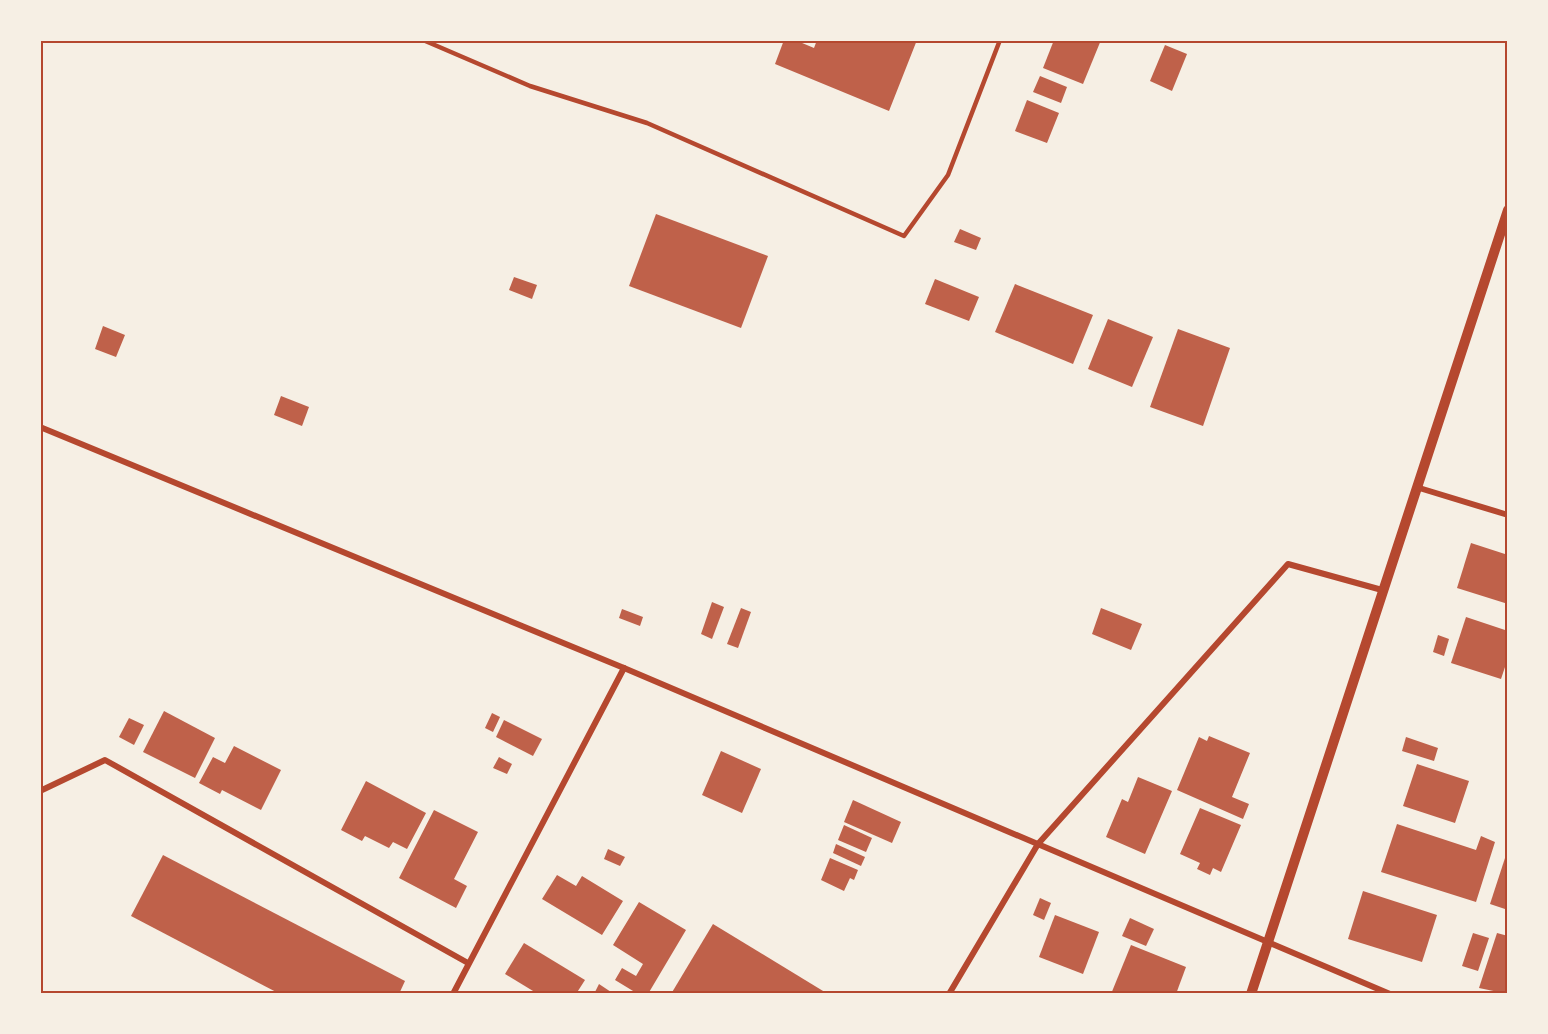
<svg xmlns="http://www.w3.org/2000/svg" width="1548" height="1034" font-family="'Varela Round',sans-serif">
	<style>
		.building { fill: #bf614a }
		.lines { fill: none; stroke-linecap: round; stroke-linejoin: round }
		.service { stroke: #b5482f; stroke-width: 4.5 }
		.minor { stroke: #b5482f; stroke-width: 6 }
		.tertiary { stroke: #b5482f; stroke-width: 10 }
		.neatline { fill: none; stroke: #b5482f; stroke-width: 2 }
	</style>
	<rect width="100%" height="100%" fill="#f6efe4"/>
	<g class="building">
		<path d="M784,40H795L814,48L817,40H917L889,111L775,64Z"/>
		<path d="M1054,40H1101L1083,84L1043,68Z"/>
		<path d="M1165,45L1187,54L1172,91L1150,81Z"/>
		<path d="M1040,76L1067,87L1061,103L1033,92Z"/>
		<path d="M1027,100L1059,113L1047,143L1015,131Z"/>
		<path d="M656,214L768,256L741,328L629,286Z"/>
		<path d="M960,229L981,238L976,250L954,242Z"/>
		<path d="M514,277L537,285L532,299L509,290Z"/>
		<path d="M935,279L979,297L969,321L925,304Z"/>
		<path d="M1015,284L1093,315L1073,364L995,332Z"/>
		<path d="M1108,319L1153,337L1132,387L1088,369Z"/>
		<path d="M103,326L125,335L116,357L95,349Z"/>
		<path d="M1178,329L1230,348L1203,426L1150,407Z"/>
		<path d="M281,396L309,407L302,426L274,415Z"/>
		<path d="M1471,543L1508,555V604L1457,588Z"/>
		<path d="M712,602L724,607L712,639L701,634Z"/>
		<path d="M741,608L751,612L738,648L727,644Z"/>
		<path d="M1101,608L1142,624L1131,650L1092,634Z"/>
		<path d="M622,609L643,617L640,626L619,618Z"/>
		<path d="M1466,617L1508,631V658L1501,679L1451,663Z"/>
		<path d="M1438,635L1449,639L1444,656L1433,652Z"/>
		<path d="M164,711L215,738L195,778L143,752Z"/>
		<path d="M492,713L500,717L493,732L485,728Z"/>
		<path d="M129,718L144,725L134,745L119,737Z"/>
		<path d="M504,720L542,739L533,756L496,737Z"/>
		<path d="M1209,736L1250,753L1232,797L1249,804L1243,819L1177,790L1199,737L1207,741Z"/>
		<path d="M1406,737L1438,748L1434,761L1402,751Z"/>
		<path d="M234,746L281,770L261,810L222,790L220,794L199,783L213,757L225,763Z"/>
		<path d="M721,751L761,769L742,813L702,795Z"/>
		<path d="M499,757L512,764L507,774L493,768Z"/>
		<path d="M1417,764L1469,781L1455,823L1403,806Z"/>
		<path d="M1138,777L1172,791L1145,854L1106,837L1122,799L1128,802Z"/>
		<path d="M366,781L426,813L407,849L393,842L389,848L365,836L362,841L341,830Z"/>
		<path d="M853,800L901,822L892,843L844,822Z"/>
		<path d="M1200,808L1241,825L1221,872L1213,868L1210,875L1197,869L1200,863L1180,854Z"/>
		<path d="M434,810L478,832L454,879L467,886L456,908L399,878Z"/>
		<path d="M1397,824L1476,850L1481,836L1495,842L1476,902L1381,872Z"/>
		<path d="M844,825L872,838L866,852L838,840Z"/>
		<path d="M836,844L865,857L861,866L833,853Z"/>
		<path d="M608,849L625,857L620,866L604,859Z"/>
		<path d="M163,855L405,981L399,994H280L131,916Z"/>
		<path d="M830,858L858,870L854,880L850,878L844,891L821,880Z"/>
		<path d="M1505,858L1508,859V910L1490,904Z"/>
		<path d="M557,875L576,886L582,876L623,901L602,935L542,899Z"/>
		<path d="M1363,891L1437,915L1422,962L1348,939Z"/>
		<path d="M1040,898L1051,903L1044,920L1033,915Z"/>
		<path d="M639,902L686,930L648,994H638L615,980L622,968L636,976L643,964L613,945Z"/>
		<path d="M1055,915L1099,932L1083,974L1039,957Z"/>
		<path d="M1130,918L1154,929L1146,946L1122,936Z"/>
		<path d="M713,924L828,994H671Z"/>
		<path d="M1473,933L1489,938L1478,971L1462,966Z"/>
		<path d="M1497,933L1508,936V994L1479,988Z"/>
		<path d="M524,943L585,980L576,994H538L505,974Z"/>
		<path d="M1131,945L1186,967L1176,994H1111Z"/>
		<path d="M599,984L614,994H594Z"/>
	</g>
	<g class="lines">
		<path class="service" d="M423,40L530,86L647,123L904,236L948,175L1000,40"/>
		<g class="minor">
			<path d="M40,427L624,668L1390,994"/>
			<path d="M1416,487L1508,515"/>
			<path d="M40,791L105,760L468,963"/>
			<path d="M453,994L624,668"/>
			<path d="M949,994L1038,844L1288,564L1382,590"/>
		</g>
		<path class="tertiary" d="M1251,994L1508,210"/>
	</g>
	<rect width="1548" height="1034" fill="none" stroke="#f6efe4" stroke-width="84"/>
	<rect x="42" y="42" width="1464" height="950" class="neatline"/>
</svg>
